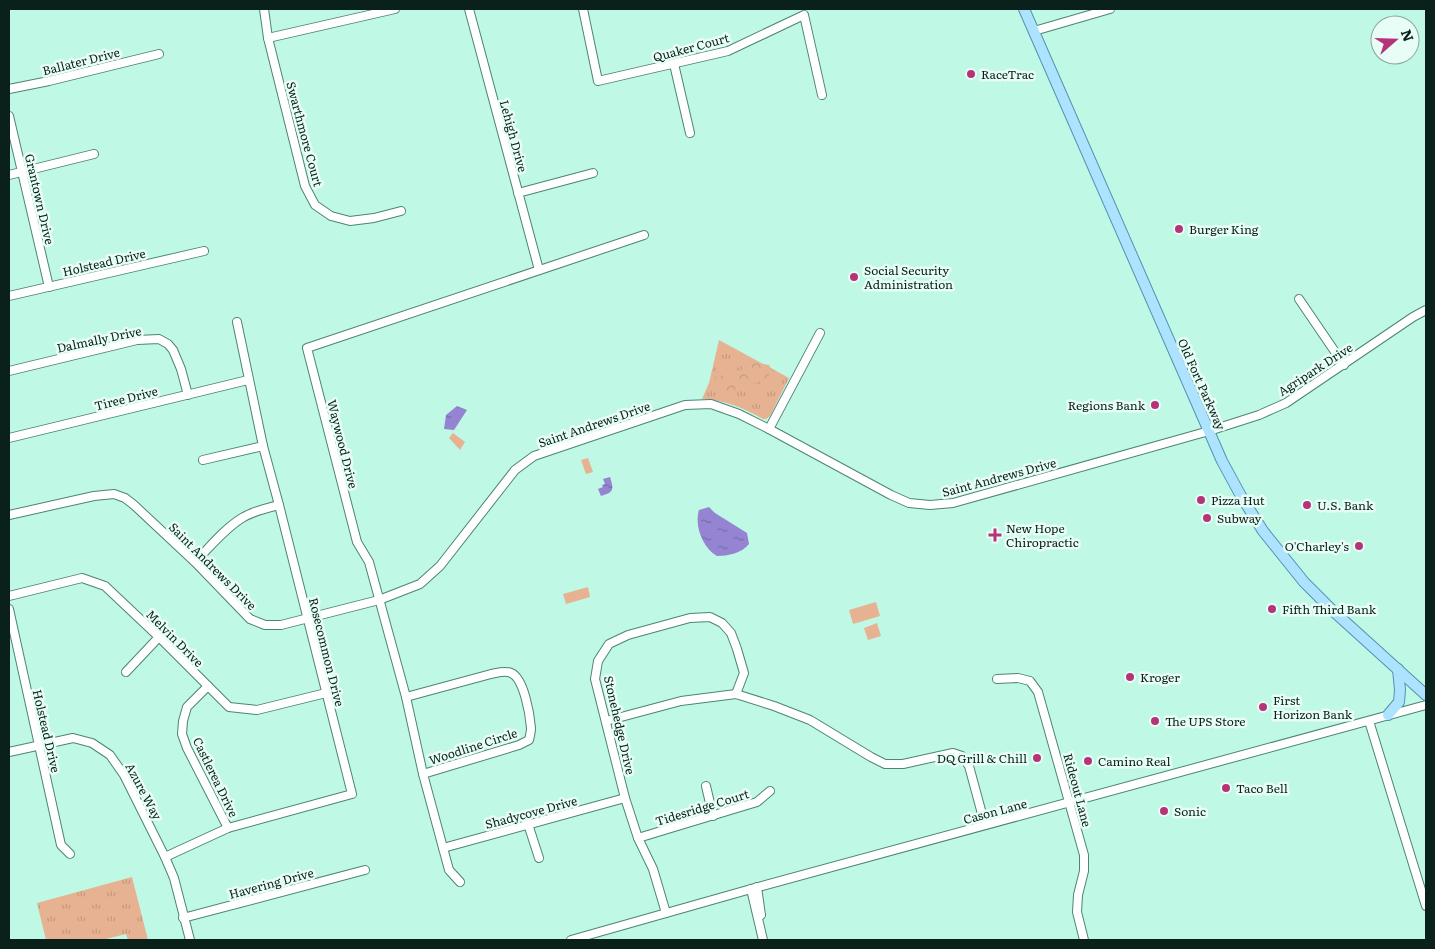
<svg xmlns="http://www.w3.org/2000/svg" width="1435" height="949" font-family="Literata,serif">
	<style>
		.grass { fill: url(#grass-tufts) }
		.forest { fill: url(#forest-crowns) }
		.park { fill: #e7b292 }
		.water { fill: url(#water-ripples) }
		.lines { fill: none; stroke-linecap: round; stroke-linejoin: round }
		.minor-casing { stroke: #4e8474; stroke-width: 10 }
		.major-casing { stroke: #5193af; stroke-width: 12 }
		.minor { stroke: #fff; stroke-width: 8 }
		.major { stroke: #ade3fe; stroke-width: 10 }
		.poi-dot { fill: #b73379; stroke: #e7fdf5; stroke-width: 2 }
		.labels { text-anchor: middle; dominant-baseline: central; stroke-width: 5; stroke-linejoin: round; paint-order: stroke }
		.street-label { font-size: 12px; fill: #0a211b; stroke: #e7fdf5 }
		.poi-label { font-size: 12px; fill: #0a211b; stroke: #e7fdf5; text-anchor: start }
	</style>
	<defs>
		<pattern id="grass-tufts" width="24" height="20" patternUnits="userSpaceOnUse" patternTransform="scale(1.25)"><rect width="24" height="20" fill="#e7b292"/><path d="M3 7l-1-3M5 7V3M7 7l1-3M15 17l-1-3M17 17v-4M19 17l1-3" fill="none" stroke="#c5997d"/></pattern>
		<pattern id="forest-crowns" width="20" height="18" patternUnits="userSpaceOnUse" patternTransform="scale(1.25)"><rect width="20" height="18" fill="#e7b292"/><path d="M2 6a3 3 0 1 1 6 0M12 15a3 3 0 1 1 6 0" fill="none" stroke="#c5997d"/></pattern>
		<pattern id="water-ripples" width="26" height="14" patternUnits="userSpaceOnUse" patternTransform="scale(1.25)"><rect width="26" height="14" fill="#9484d2"/><path d="M2 4q2-2 4 0t4 0M15 11q2-2 4 0t4 0" fill="none" stroke="#776caa"/></pattern>
	</defs>
	<rect width="100%" height="100%" fill="#bff8e5"/>
	<g class="grass">
		<path d="M719,340L789,378L770,416L766,419H763C744,408 724,400 702,399L709,383Z"/>
		<path d="M132,877L148,940H128L126,934L102,940H46L37,903Z"/>
	</g>
	<path class="forest" d="M755,363L769,365L773,372L762,381L731,391L714,390L712,386L715,377L736,372Z"/>
	<g class="park">
		<path d="M453,433L465,442L460,450L449,438Z"/>
		<path d="M588,458L593,472L586,474L581,460Z"/>
		<path d="M588,587L590,597L566,604L563,594Z"/>
		<path d="M876,602L880,616L853,624L849,610Z"/>
		<path d="M877,623L881,636L868,640L864,628Z"/>
	</g>
	<g class="water">
		<path d="M457,406L467,410L454,430L444,429L446,415Z"/>
		<path d="M610,477C614,490 614,492 601,496L598,489L603,487L602,485L605,484L603,479Z"/>
		<path d="M709,507L715,513L747,533L749,544C742,553 728,556 717,556C703,548 694,526 699,510Z"/>
	</g>
	<g class="lines">
		<g class="minor-casing">
			<g id="minor">
				<path d="M264,9L268,38L305,186L315,205L331,216L350,221L374,218L401,211"/>
				<path d="M469,9L539,270"/>
				<path d="M583,9L598,81L728,51L804,15L822,95"/>
				<path d="M1034,31L1110,9"/>
				<path d="M268,38L395,9"/>
				<path d="M674,64L690,133"/>
				<path d="M9,89L49,81L159,54"/>
				<path d="M9,116L49,287"/>
				<path d="M9,175L94,154"/>
				<path d="M518,193L593,173"/>
				<path d="M9,296L204,251"/>
				<path d="M1299,299L1344,365"/>
				<path d="M9,371L137,340L159,339L168,344L173,350L181,369L188,395"/>
				<path d="M769,429L820,333"/>
				<path d="M9,438L248,380"/>
				<path d="M203,460L263,446"/>
				<path d="M9,515L94,496L114,494L125,498L134,505L195,562L250,619L265,625H281L379,600L420,584L440,566L515,470L534,456L685,405L711,404L739,414L769,429L891,495L909,503L930,505L953,503L1209,431L1259,415L1286,403L1413,317L1426,310"/>
				<path d="M195,562C210,547 224,529 242,518C253,511 267,508 279,505"/>
				<path d="M9,596L82,578L105,586L159,637L229,707L257,710L326,693"/>
				<path d="M9,609L61,845L70,854"/>
				<path d="M126,672L159,637"/>
				<path d="M997,679L1018,678L1030,681L1038,692L1084,855V871L1078,895L1077,912L1084,940"/>
				<path d="M208,686L187,707L183,721L182,734L187,748L228,828"/>
				<path d="M406,697L491,674C497,673 505,670 511,673C524,678 530,715 531,728C531,732 530,736 529,740L519,745L423,774"/>
				<path d="M606,721L681,701L736,694L774,706L810,720L871,757L885,764H903L953,753L962,756L969,766L985,825"/>
				<path d="M1369,721L1426,906"/>
				<path d="M9,752L73,738L92,743L110,755L124,775L165,857L174,878L190,940"/>
				<path d="M706,786L713,816"/>
				<path d="M528,824L539,858"/>
				<path d="M638,838L757,802L770,791"/>
				<path d="M443,848L625,798"/>
				<path d="M165,857L228,828L352,794L279,505L263,446L237,322"/>
				<path d="M460,882L449,870L423,774L406,697L369,562L357,542L307,348L644,235"/>
				<path d="M757,887L761,915"/>
				<path d="M751,889L763,940"/>
				<path d="M666,913L653,869L638,838L625,798L595,679L598,661L609,644L628,635L690,618L710,617L722,623L731,633L737,649L744,673L736,694"/>
				<path d="M183,918L365,870"/>
				<path d="M571,940L751,889L1426,705"/>
			</g>
		</g>
		<g class="major-casing">
			<g id="major">
				<path d="M1024,9L1222,461L1241,496L1263,531L1304,582L1331,609L1426,695"/>
				<path d="M1388,715L1399,702L1400,690L1398,669"/>
			</g>
		</g>
		<use href="#minor" class="minor"/>
		<use href="#major" class="major"/>
	</g>
	<g class="poi-dot">
		<circle cx="971" cy="74" r="5"/>
		<circle cx="1179" cy="229" r="5"/>
		<circle cx="854" cy="277" r="5"/>
		<circle cx="1155" cy="405" r="5"/>
		<circle cx="1201" cy="500" r="5"/>
		<circle cx="1307" cy="505" r="5"/>
		<circle cx="1207" cy="518" r="5"/>
		<path d="M992.5 527.5h5v5h5v5h-5v5h-5v-5h-5v-5h5z"/>
		<circle cx="1359" cy="546" r="5"/>
		<circle cx="1272" cy="609" r="5"/>
		<circle cx="1130" cy="677" r="5"/>
		<circle cx="1263" cy="707" r="5"/>
		<circle cx="1155" cy="721" r="5"/>
		<circle cx="1037" cy="758" r="5"/>
		<circle cx="1088" cy="761" r="5"/>
		<circle cx="1226" cy="788" r="5"/>
		<circle cx="1164" cy="811" r="5"/>
	</g>
	<g class="labels">
		<g class="street-label">
			<text transform="translate(691 47) rotate(-15)">Quaker Court</text>
			<text transform="translate(81 61) rotate(-14)">Ballater Drive</text>
			<text transform="translate(305 134) rotate(75)">Swarthmore Court</text>
			<text transform="translate(514 136) rotate(75)">Lehigh Drive</text>
			<text transform="translate(40 199) rotate(77)">Grantown Drive</text>
			<text transform="translate(104 262) rotate(-13)">Holstead Drive</text>
			<text transform="translate(99 339) rotate(-12)">Dalmally Drive</text>
			<text transform="translate(1315 369) rotate(-33)">Agripark Drive</text>
			<text transform="translate(1202 384) rotate(66)">Old Fort Parkway</text>
			<text transform="translate(126 398) rotate(-14)">Tiree Drive</text>
			<text transform="translate(594 424) rotate(-19)">Saint Andrews Drive</text>
			<text transform="translate(343 444) rotate(76)">Waywood Drive</text>
			<text transform="translate(999 477) rotate(-15)">Saint Andrews Drive</text>
			<text transform="translate(213 566) rotate(45)">Saint Andrews Drive</text>
			<text transform="translate(175 638) rotate(45)">Melvin Drive</text>
			<text transform="translate(327 652) rotate(76)">Rosecommon Drive</text>
			<text transform="translate(620 725) rotate(77)">Stonehedge Drive</text>
			<text transform="translate(47 731) rotate(77)">Holstead Drive</text>
			<text transform="translate(473 746) rotate(-18)">Woodline Circle</text>
			<text transform="translate(216 777) rotate(64)">Castlerea Drive</text>
			<text transform="translate(1078 790) rotate(75)">Rideout Lane</text>
			<text transform="translate(144 791) rotate(62)">Azure Way</text>
			<text transform="translate(702 807) rotate(-17)">Tidesridge Court</text>
			<text transform="translate(995 811) rotate(-15)">Cason Lane</text>
			<text transform="translate(531 812) rotate(-15)">Shadycove Drive</text>
			<text transform="translate(271 883) rotate(-15)">Havering Drive</text>
		</g>
		<g class="poi-label">
			<text x="981" y="74">RaceTrac</text>
			<text x="1189" y="229">Burger King</text>
			<text x="864" y="270">Social Security<tspan x="864" dy="14">Administration</tspan></text>
			<text x="1145" y="405" text-anchor="end">Regions Bank</text>
			<text x="1211" y="500">Pizza Hut</text>
			<text x="1317" y="505">U.S. Bank</text>
			<text x="1217" y="518">Subway</text>
			<text x="1006" y="528">New Hope<tspan x="1006" dy="14">Chiropractic</tspan></text>
			<text x="1349" y="546" text-anchor="end">O'Charley's</text>
			<text x="1282" y="609">Fifth Third Bank</text>
			<text x="1140" y="677">Kroger</text>
			<text x="1273" y="700">First<tspan x="1273" dy="14">Horizon Bank</tspan></text>
			<text x="1165" y="721">The UPS Store</text>
			<text x="1027" y="758" text-anchor="end">DQ Grill &amp; Chill</text>
			<text x="1098" y="761">Camino Real</text>
			<text x="1236" y="788">Taco Bell</text>
			<text x="1174" y="811">Sonic</text>
		</g>
	</g>
	<rect width="1435" height="949" fill="none" stroke="#0a211b" stroke-width="20"/>
	<g transform="translate(1395 40) rotate(70)"><circle r="24" fill="#e7fdf5" stroke="#8fa59e"/>
	<path d="M0-4L9 19L0 12L-9 19Z" fill="#b73379"/>
	<text y="-8" font-size="14" font-weight="bold" text-anchor="middle" fill="#0a211b">N</text>
	</g>
</svg>
